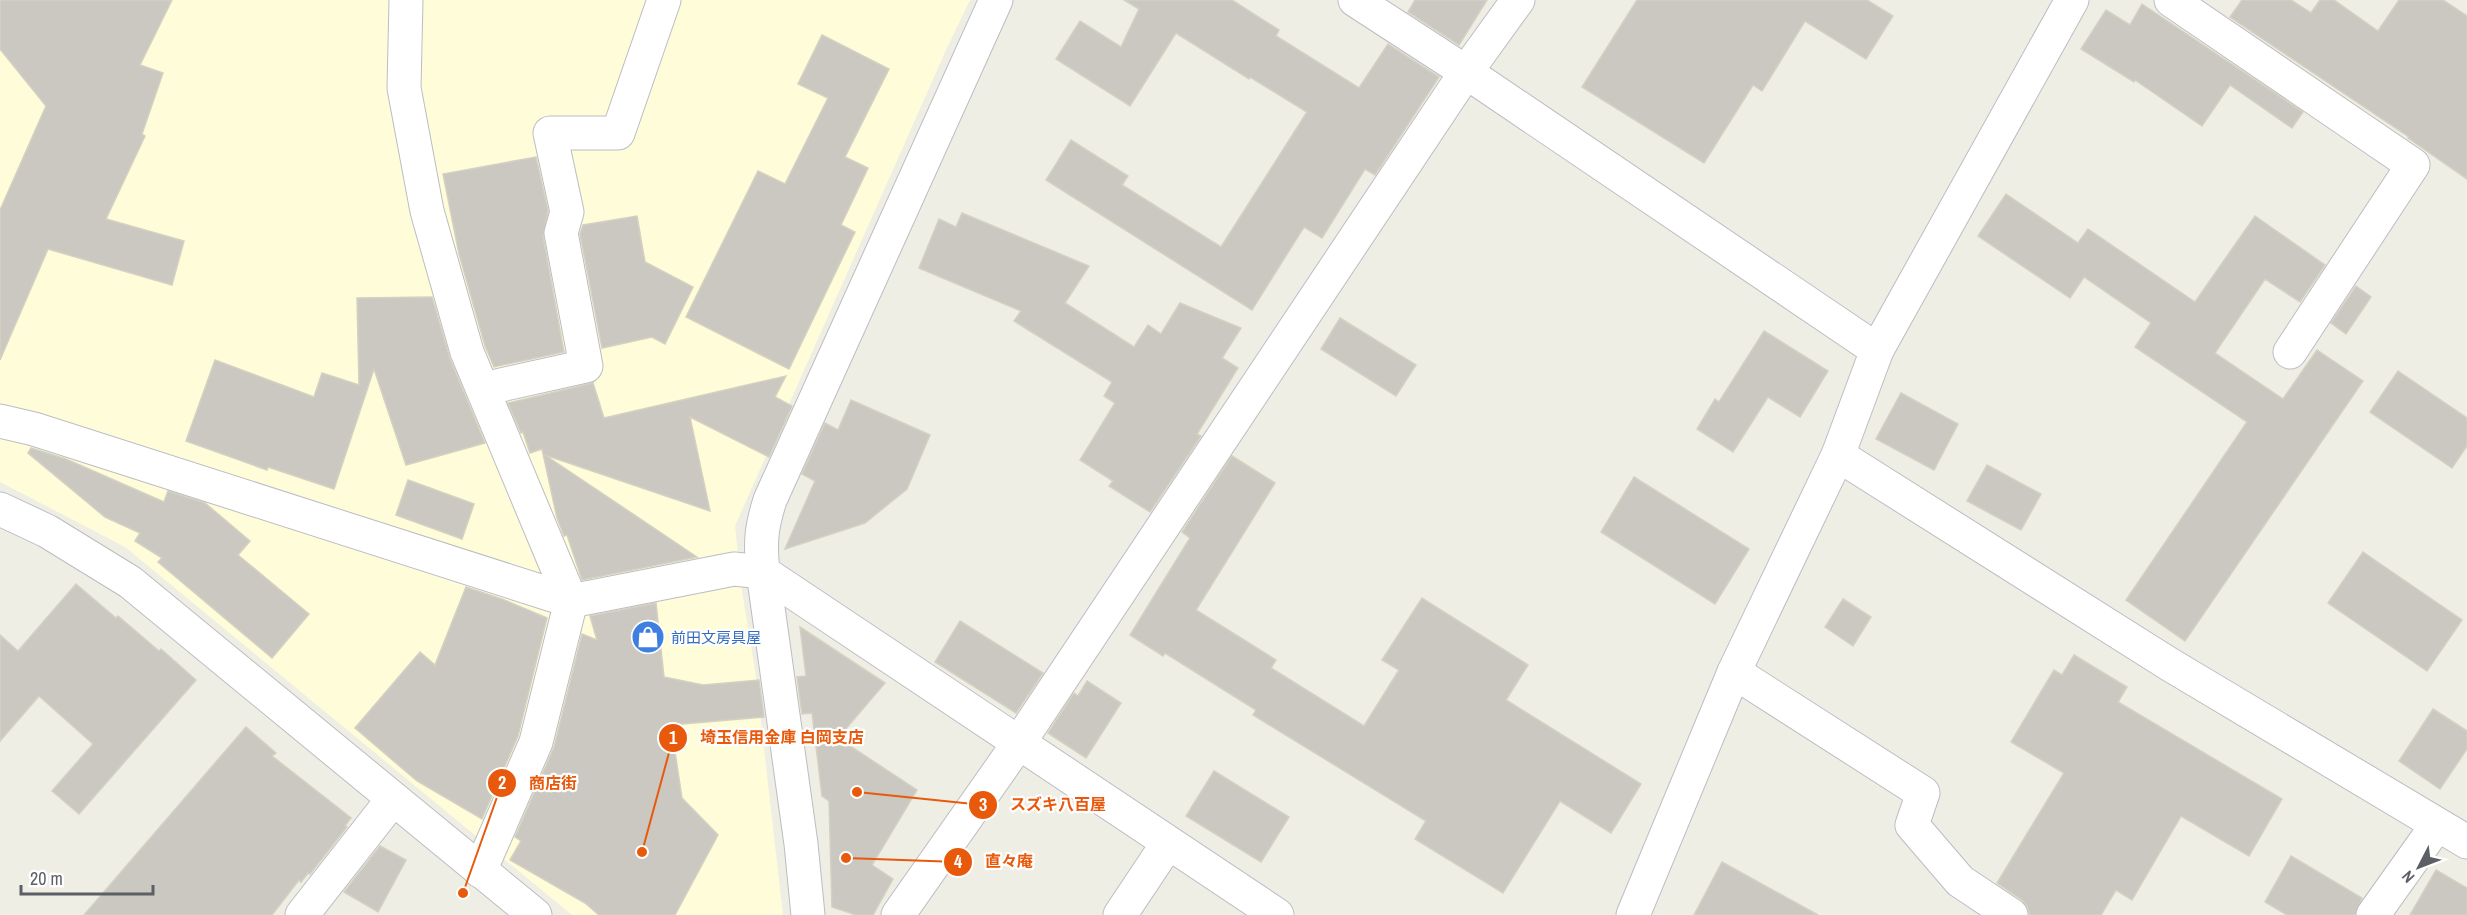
<svg xmlns="http://www.w3.org/2000/svg" width="2467" height="915" font-family="'Archivo Narrow','Noto Sans JP',sans-serif">
	<style>
		.commercial { fill: #fffcd9 }
		.building { fill: #cac8c1; stroke: #d4d1c2; stroke-width: 1.5 }
		.lines { fill: none; stroke-linecap: round; stroke-linejoin: round }
		.minor-casing { stroke: #bcbdc3; stroke-width: 35 }
		.tertiary-casing { stroke: #bcbdc3; stroke-width: 35 }
		.minor { stroke: #fff; stroke-width: 33 }
		.tertiary { stroke: #fff; stroke-width: 33 }
		.labels { text-anchor: middle; dominant-baseline: central; stroke-width: 4.5; stroke-linejoin: round; paint-order: stroke }
		.shop-label { font-size: 15px; fill: #366cbe; stroke: #fff; text-anchor: start }
		.leader { fill: none; stroke: #e8590c; stroke-width: 2 }
		.callout-dot { fill: #e8590c; stroke: #fff; stroke-width: 2 }
		.mark-label { font-size: 18px; text-anchor: middle; font-weight: bold; fill: #fff }
		.callout-label { font-size: 16px; text-anchor: middle; font-weight: bold; fill: #e8590c; stroke: #fff; stroke-width: 4.5; stroke-linejoin: round; paint-order: stroke }
	</style>
	<rect width="100%" height="100%" fill="#efeee4"/>
	<path class="commercial" d="M0,0H970L946,50L735,526L742,591L755,670L783,915H572L125,547L0,482Z"/>
	<g class="building">
		<path d="M0,0H172L140,65L163,73L142,134L145,136L106,219L184,241L172,285L48,249L0,360V210L46,106L0,49Z"/>
		<path d="M1124,0H1232L1279,30L1276,36L1359,88L1388,44L1439,77L1375,175L1365,169L1322,238L1304,227L1252,310L1046,180L1071,140L1128,176L1122,185L1221,247L1307,112L1250,77L1249,79L1176,33L1130,106L1056,59L1080,21L1121,47L1139,9Z"/>
		<path d="M1415,0H1487L1459,45L1408,12Z"/>
		<path d="M1637,0H1867L1893,16L1866,59L1805,21L1762,91L1753,85L1704,163L1582,87Z"/>
		<path d="M2242,0H2291L2311,13L2320,0H2334L2378,31L2399,0H2443L2467,16V179L2408,138L2409,137L2230,17Z"/>
		<path d="M2142,4L2303,112L2292,128L2230,85L2202,126L2135,80L2134,82L2081,49L2106,10L2130,25Z"/>
		<path d="M822,35L889,69L845,157L868,168L841,225L855,232L789,369L686,317L758,171L785,184L828,98L798,84Z"/>
		<path d="M536,157L548,211L543,236L564,352L494,367L485,346L459,254L443,174Z"/>
		<path d="M2006,194L2078,243L2088,229L2195,302L2255,216L2325,265L2300,302L2265,279L2215,353L2283,399L2317,350L2363,381L2185,641L2126,600L2247,422L2135,347L2151,323L2084,277L2070,298L1978,236Z"/>
		<path d="M962,213L1089,266L1065,303L1134,347L1148,325L1161,334L1180,303L1241,328L1222,358L1238,368L1197,434L1201,436L1150,512L1109,486L1113,481L1080,460L1115,403L1104,396L1112,382L1014,321L1021,311L919,268L939,219L956,227Z"/>
		<path d="M637,216L645,262L693,287L665,344L652,337L602,348L580,234L583,225Z"/>
		<path d="M2356,286L2371,297L2346,334L2331,323Z"/>
		<path d="M432,297L450,359L485,443L406,465L374,369L334,489L268,467L267,470L186,441L215,360L314,397L322,373L359,385L357,298Z"/>
		<path d="M1340,318L1416,365L1396,396L1321,349Z"/>
		<path d="M1764,331L1828,371L1800,417L1768,397L1733,452L1697,429L1715,399L1719,402Z"/>
		<path d="M2398,371L2467,418V446L2452,468L2370,412Z"/>
		<path d="M786,376L775,397L792,406L769,457L690,417L710,511L545,455L697,557L582,580L567,535L564,536L557,518L542,449L530,453L523,432L521,433L508,403L593,383L604,418Z"/>
		<path d="M1901,393L1958,424L1934,470L1876,439Z"/>
		<path d="M851,400L930,435L907,489L865,523L785,549L815,481L802,474L825,423L838,430Z"/>
		<path d="M31,448L66,459L164,502L168,491L205,503L250,541L238,555L309,614L272,658L158,562L162,558L135,541L140,533L105,517L28,453Z"/>
		<path d="M1232,456L1275,483L1196,610L1276,660L1271,668L1364,726L1399,670L1382,660L1422,598L1528,665L1506,700L1641,784L1611,833L1560,801L1503,893L1415,839L1426,821L1253,715L1256,710L1165,653L1163,656L1130,635L1190,538L1182,532Z"/>
		<path d="M1987,465L2041,494L2021,530L1967,501Z"/>
		<path d="M1634,477L1749,549L1715,604L1601,532Z"/>
		<path d="M408,480L474,504L462,539L396,515Z"/>
		<path d="M2363,552L2462,620L2427,671L2328,603Z"/>
		<path d="M76,584L116,618L118,616L159,651L161,649L196,680L79,814L52,791L93,744L39,696L0,741V635L18,651Z"/>
		<path d="M466,587L502,599L547,618L518,736L482,819L417,781L355,728L420,652L435,665Z"/>
		<path d="M1843,599L1871,617L1853,646L1825,627Z"/>
		<path d="M656,603L664,677L703,685L759,680L764,717L671,725L682,798L718,835L675,915H599L585,903L510,860L521,841L515,837L554,747L582,634L597,640L590,616Z"/>
		<path d="M960,621L1043,673L1016,713L935,662Z"/>
		<path d="M800,627L885,683L838,738L917,790L872,865L893,879L873,915H856L832,907L829,801L822,796L812,713L802,714L797,677L806,676Z"/>
		<path d="M2074,655L2127,687L2118,702L2282,799L2249,856L2181,816L2132,900L2116,890L2101,915H2030L2027,906L2022,900L1997,883L2064,773L2011,742L2054,670L2062,675Z"/>
		<path d="M1087,681L1121,703L1086,758L1048,733L1074,693L1078,696Z"/>
		<path d="M2433,709L2467,731V749L2440,789L2399,761Z"/>
		<path d="M246,727L276,753L272,756L351,818L345,826L347,827L310,874L308,873L301,882L299,880L272,915H84Z"/>
		<path d="M1214,771L1289,817L1261,862L1186,816Z"/>
		<path d="M380,846L406,860L378,912L344,892Z"/>
		<path d="M2291,856L2362,898L2355,915H2287L2265,902Z"/>
		<path d="M1722,862L1818,915H1694Z"/>
		<path d="M2436,870L2467,888V915H2410Z"/>
	</g>
	<g class="lines">
		<g class="minor-casing">
			<g id="minor">
				<path d="M406,0L404,88L427,211L467,352L571,601L536,742L480,871"/>
				<path d="M1355,0L1466,72L1877,350"/>
				<path d="M2171,0L2413,165L2290,352"/>
				<path d="M483,389L586,366L561,233L567,212L550,133H618L664,0"/>
				<path d="M0,421L34,429L571,601L734,569L763,572L1277,915"/>
				<path d="M1838,455L2169,664L2467,842"/>
				<path d="M1734,672L1923,793L1912,825L1960,881L2011,915"/>
				<path d="M302,915L393,799"/>
				<path d="M898,915L1018,744L1466,72L1518,0"/>
				<path d="M1120,915L1168,843"/>
				<path d="M1633,915L1734,672L1838,455L1877,350L2072,0"/>
				<path d="M2373,915L2437,825"/>
			</g>
		</g>
		<g class="tertiary-casing">
			<g id="tertiary">
				<path d="M0,509L47,531L130,582L535,915"/>
				<path d="M808,915L801,844L763,572C760,543 761,528 770,500L996,0"/>
			</g>
		</g>
		<use href="#minor" class="minor"/>
		<use href="#tertiary" class="tertiary"/>
	</g>
	<defs>
		<g id="shop-disc" transform="scale(1.725)"><circle r="9.5" fill="#3f7fe0" stroke="#fff"/><path d="M-5-2.5h2.3a2.7 3.5 0 0 1 5.4 0H5L5.5 6h-11ZM-1.5-2.5h3a1.5 2.3 0 0 0-3 0Z" fill="#fff"/></g>
	</defs>
	<g fill-rule="evenodd">
		<use href="#shop-disc" x="648" y="637"/>
	</g>
	<g class="labels">
		<g class="shop-label">
			<text x="671" y="637">前田文房具屋</text>
		</g>
	</g>
	<path class="leader" d="M642 852L673 738M463 893L502 783M857 792L983 805M846 858L958 862"/>
	<g class="callout-dot">
		<circle cx="642" cy="852" r="6"/>
		<circle cx="463" cy="893" r="6"/>
		<circle cx="857" cy="792" r="6"/>
		<circle cx="846" cy="858" r="6"/>
		<circle cx="673" cy="738" r="15"/>
		<circle cx="502" cy="783" r="15"/>
		<circle cx="983" cy="805" r="15"/>
		<circle cx="958" cy="862" r="15"/>
	</g>
	<g class="mark-label">
		<text x="673" y="744">1</text>
		<text x="502" y="789">2</text>
		<text x="983" y="811">3</text>
		<text x="958" y="868">4</text>
	</g>
	<g class="callout-label">
		<text x="782" y="743">埼玉信用金庫 白岡支店</text>
		<text x="553" y="789">商店街</text>
		<text x="1058" y="810">スズキ八百屋</text>
		<text x="1009" y="867">直々庵</text>
	</g>
	<g transform="translate(2419 867) rotate(228)" stroke="#ffffff" stroke-width="4.5" paint-order="stroke">
	<path d="M0-4.5L10 22L0 15L-10 22Z" fill="#5c5f65"/>
	<text y="-9" font-size="16" font-weight="bold" text-anchor="middle" fill="#5c5f65">N</text>
	</g>
	<path d="M21 885v9h132v-9" fill="none" stroke="#5c5f65" stroke-width="3"/>
	<text x="30" y="885" font-size="18" fill="#5c5f65" stroke="#ffffff" stroke-width="4.5" paint-order="stroke">20 m</text>
</svg>
